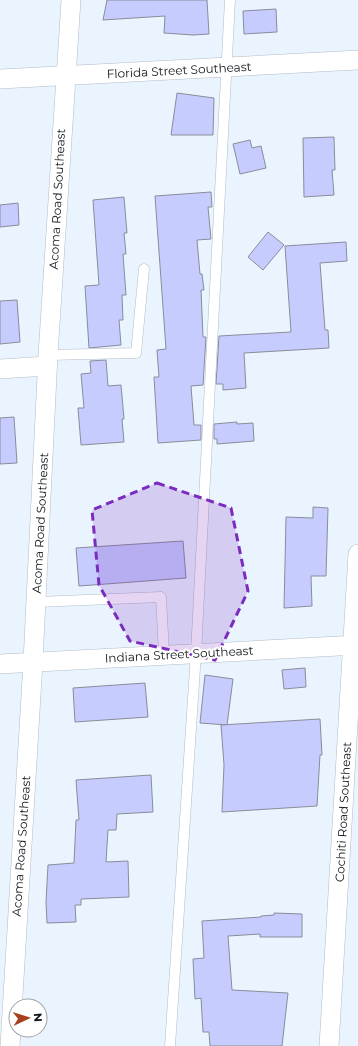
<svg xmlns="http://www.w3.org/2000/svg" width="358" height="1046" font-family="Montserrat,sans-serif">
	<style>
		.building { fill: #c6cdfe; stroke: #8a8c9a }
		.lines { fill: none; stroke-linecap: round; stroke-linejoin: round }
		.lane-casing { stroke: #b1bcc8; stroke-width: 11 }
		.street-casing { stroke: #b1bcc8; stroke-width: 20 }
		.lane { stroke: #fff; stroke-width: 10 }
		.street { stroke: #fff; stroke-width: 19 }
		.marked { fill: #7b2cbf; fill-opacity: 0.2; stroke: #7b2cbf; stroke-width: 3; stroke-dasharray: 8 5; stroke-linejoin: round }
		.labels { text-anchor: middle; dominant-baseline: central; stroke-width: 4; stroke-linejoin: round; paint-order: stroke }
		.street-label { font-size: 12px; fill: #101519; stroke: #fff }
	</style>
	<rect width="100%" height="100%" fill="#eaf4fe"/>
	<g class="building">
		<path d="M107,0H207L209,34L193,35L164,33L165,16L103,20Z"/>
		<path d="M276,9L277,32L244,34L243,11Z"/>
		<path d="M177,93L214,98L213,135H171Z"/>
		<path d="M334,137L335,170H332L334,195L304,197L303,138Z"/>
		<path d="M250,140L252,148L261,146L266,168L240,174L233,144Z"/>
		<path d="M211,192L212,207H208L211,239L197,240L200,274H202L204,290H201L203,337H206L203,385L191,386L194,425H201V440L158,443L154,377H159L157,350L166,349L155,196Z"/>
		<path d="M124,197L127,233H124L126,254H123L126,295H122L123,320H119L121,345L89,348L85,286L99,285L93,200Z"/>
		<path d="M18,203L19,225L0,227V205Z"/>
		<path d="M268,232L284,245L263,270L248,257Z"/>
		<path d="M346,242L347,261L320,263L325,330H328L329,348L244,353L246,388L223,390V384H216L219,336L291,332L285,246Z"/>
		<path d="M17,300L20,342L0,344V301Z"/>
		<path d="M106,360L108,386L121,385L124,419H122L124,442L81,445L78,408H84L81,374L91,373L90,361Z"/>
		<path d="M14,417L17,463L0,464V418Z"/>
		<path d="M237,422V424L253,423L254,441L217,444V439H214V424Z"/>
		<path d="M313,507L328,508L326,576H311L312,606L284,608L286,517L313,518Z"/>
		<path d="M183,541L186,578L79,586L76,548Z"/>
		<path d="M305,668L306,687L284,689L282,670Z"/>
		<path d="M205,675L233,679L227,725L200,723Z"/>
		<path d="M145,683L148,717L75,722L73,688Z"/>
		<path d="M320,719L322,755H320L317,806L222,812L224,765L221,725Z"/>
		<path d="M151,775L153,812L117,814L116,830H108L106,862L128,861L129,897L81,899V905H75L76,922L47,923L46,902L48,865L74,863L76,820H79L76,780Z"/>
		<path d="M274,913L302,914V937H260V934L228,936L232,990L288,993L282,1046H210L209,1032H203L201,998L195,999L193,959L204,958L202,921L261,917V916L274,915Z"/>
	</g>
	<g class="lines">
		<g class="lane-casing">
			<g id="lane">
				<path d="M48,355L136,353L144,269"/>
				<path d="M36,602L161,597L164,654"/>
				<path d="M170,1046L196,653L230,0"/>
			</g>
		</g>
		<g class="street-casing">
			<g id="street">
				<path d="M0,79L358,60"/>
				<path d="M0,369L47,366"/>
				<path d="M0,664L358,645"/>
				<path d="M10,1046L33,662L48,355L71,0"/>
				<path d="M329,1046L358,554"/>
			</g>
		</g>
		<use href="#lane" class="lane"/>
		<use href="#street" class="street"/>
	</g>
	<path class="marked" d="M157,483L231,508L248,591L215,660L130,641L99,585L92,510Z"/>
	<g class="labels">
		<g class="street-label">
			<text transform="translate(179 70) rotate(-3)">Florida Street Southeast</text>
			<text transform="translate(57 199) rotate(-87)">Acoma Road Southeast</text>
			<text transform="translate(40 523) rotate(-87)">Acoma Road Southeast</text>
			<text transform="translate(179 654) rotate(-3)">Indiana Street Southeast</text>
			<text transform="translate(343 812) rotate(-87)">Cochiti Road Southeast</text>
			<text transform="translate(21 846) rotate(-86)">Acoma Road Southeast</text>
		</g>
	</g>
	<g transform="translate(28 1018) rotate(86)"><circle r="19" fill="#ffffff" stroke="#9fa1a3"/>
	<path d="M0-3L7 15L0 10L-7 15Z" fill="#a7401e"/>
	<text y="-6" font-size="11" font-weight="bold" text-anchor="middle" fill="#101519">N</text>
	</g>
</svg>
